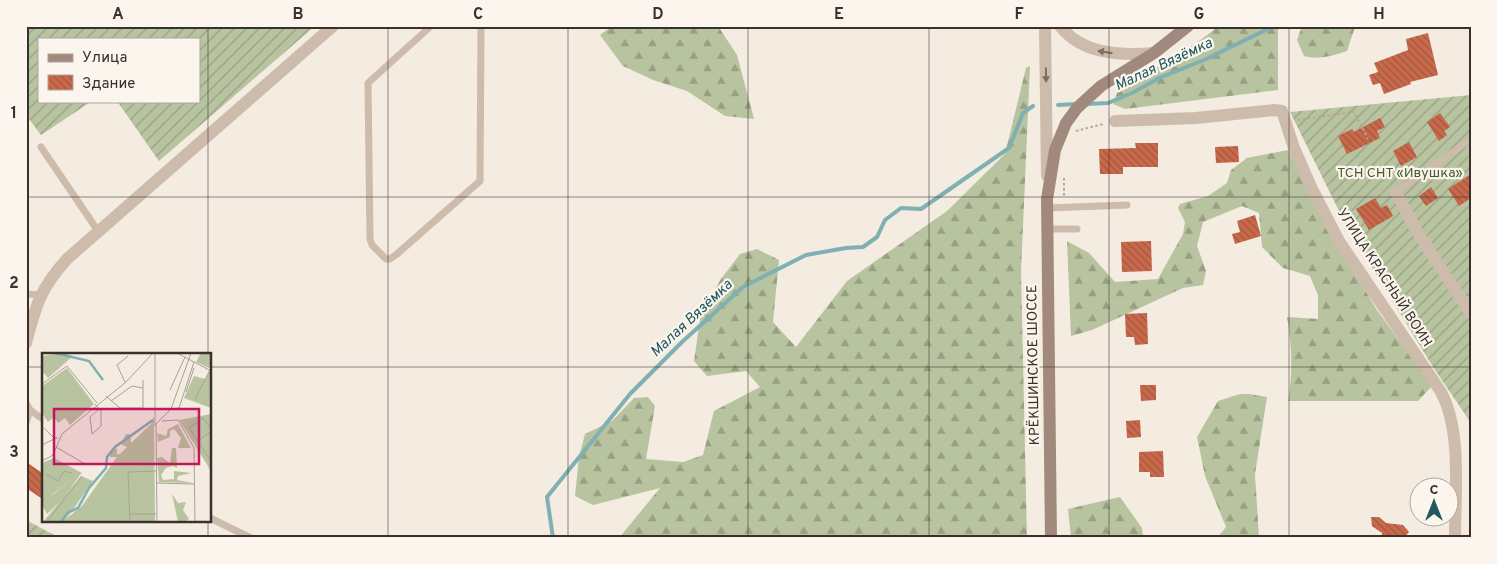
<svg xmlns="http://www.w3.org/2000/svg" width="1497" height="564" font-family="Overpass,sans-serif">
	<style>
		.forest { fill: url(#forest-firs) }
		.garden { fill: url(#garden-furrows) }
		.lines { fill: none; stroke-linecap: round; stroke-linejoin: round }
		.stream { stroke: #7fb0b2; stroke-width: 4 }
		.building { fill: url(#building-back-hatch) }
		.path { stroke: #b9a596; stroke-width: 2; stroke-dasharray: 2.5 2.5; stroke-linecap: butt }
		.service { stroke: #cdbbac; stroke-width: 7 }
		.minor { stroke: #cdbbac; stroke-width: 12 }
		.tertiary { stroke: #cdbbac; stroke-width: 12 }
		.secondary { stroke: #a18a7d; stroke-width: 12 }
		.oneway { fill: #7d6f65 }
		.grid { fill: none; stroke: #3b302b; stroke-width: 1; stroke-opacity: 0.55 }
		.labels { text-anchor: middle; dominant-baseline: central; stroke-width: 4.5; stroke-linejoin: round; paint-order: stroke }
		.park-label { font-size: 14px; fill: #4a5a2e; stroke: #fbf5ee }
		.street-label { font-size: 14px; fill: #3b302b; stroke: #fbf5ee }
		.water-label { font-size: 15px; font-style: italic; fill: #1f5a5e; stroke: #fbf5ee }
		.inset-river { fill: none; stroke: #7fb0b2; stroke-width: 2.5 }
		.inset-road { fill: none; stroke: #aaa098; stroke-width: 1 }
		.view { fill: #c2185b; fill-opacity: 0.15; stroke: #c2185b; stroke-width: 2.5 }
		.inset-edge { fill: none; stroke: #3b302b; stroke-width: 2.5 }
		.neatline { fill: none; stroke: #3b302b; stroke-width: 2 }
		.grid-label { font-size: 16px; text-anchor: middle; font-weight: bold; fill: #3b302b }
	</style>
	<defs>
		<pattern id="forest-firs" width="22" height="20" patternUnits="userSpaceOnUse" patternTransform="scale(1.25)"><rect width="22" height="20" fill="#b8c4a0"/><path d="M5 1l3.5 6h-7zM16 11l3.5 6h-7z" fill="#97a083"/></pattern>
		<pattern id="garden-furrows" width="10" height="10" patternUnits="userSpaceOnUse" patternTransform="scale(1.25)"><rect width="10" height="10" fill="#b8c4a0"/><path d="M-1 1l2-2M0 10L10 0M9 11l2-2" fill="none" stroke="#97a083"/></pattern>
		<pattern id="building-back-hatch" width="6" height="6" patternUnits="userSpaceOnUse" patternTransform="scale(1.25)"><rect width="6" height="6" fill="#c8694b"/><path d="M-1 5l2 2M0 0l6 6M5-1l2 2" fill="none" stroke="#a4573f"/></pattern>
	</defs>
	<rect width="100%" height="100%" fill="#f4ebe1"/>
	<g class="forest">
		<path d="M612,26H718L737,55L754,119L725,116L687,91L653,80L623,66L600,35Z"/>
		<path d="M1219,26H1278V90L1125,109L1113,104L1118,90L1195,44Z"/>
		<path d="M1302,26H1381L1355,27L1347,51C1332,56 1319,60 1304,56L1297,40Z"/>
		<path d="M1030,66L1021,272L1027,538H619L660,488L593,505L575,496L579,457L585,434L612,421L634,398L648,397L655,406L646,459L683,462L703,455L714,411L760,387L746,371L707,376L694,361L701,313L721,279L740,254L757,249L779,260L773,322L796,347L847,281L947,211L1005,154L1026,68Z"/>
		<path d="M1288,150L1320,215L1377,310L1432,386L1418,401H1288C1293,373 1292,345 1287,317L1318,319V295L1310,276L1283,268L1262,247L1259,213L1242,206L1203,222L1197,246L1206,271L1203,285L1183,288L1092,330L1071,336L1067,241L1089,253L1115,282L1158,279L1183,234L1185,222L1178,208L1180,204L1208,196L1227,183L1231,170L1247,158Z"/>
		<path d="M1240,394H1249L1267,397L1255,474L1259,538H1217L1226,527L1205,476L1197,437L1218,401Z"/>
		<path d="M1120,497L1142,528L1143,538H1071L1068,509Z"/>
	</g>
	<g class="garden">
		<path d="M26,26H315L159,161L117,101H199V39H39V101H92L41,135L26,115Z"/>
		<path d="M1471,95V423L1433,367L1347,227L1290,112Z"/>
		<path d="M26,520L56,536L60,538H26Z"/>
	</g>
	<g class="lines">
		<g class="stream">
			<path d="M1086,104L1108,103L1134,92L1159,78L1204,60L1274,26"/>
			<path d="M1058,105L1076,104"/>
			<path d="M553,538L547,497L630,394L682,342L743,287L806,255L846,248L863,247L877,237L885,220L901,208L921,209L1009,148L1023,113L1033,106"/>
		</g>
	</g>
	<g class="building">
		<path d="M1428,33L1438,75L1410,82L1411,84L1384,94L1380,83L1373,85L1369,75L1378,72L1374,63L1408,50L1406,39Z"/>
		<path d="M1440,113L1450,127L1444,131L1447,135L1439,141L1427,122Z"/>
		<path d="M1380,118L1385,127L1377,131L1380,138L1347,154L1338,136L1352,129L1354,132Z"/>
		<path d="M1409,142L1417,157L1401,166L1393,151Z"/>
		<path d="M1135,143H1158V167H1123V174H1100L1099,149L1136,148Z"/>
		<path d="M1238,146L1239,162L1216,163L1215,147Z"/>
		<path d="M1471,174V198L1459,206L1448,189Z"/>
		<path d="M1431,187L1438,198L1426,206L1419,196Z"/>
		<path d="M1375,198L1381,208L1387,205L1393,216L1369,230L1356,209Z"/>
		<path d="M1255,215L1261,236L1235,244L1232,234L1240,232L1237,221Z"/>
		<path d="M1151,241L1152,271L1122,272L1121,242Z"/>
		<path d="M1147,313L1148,344L1135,345L1134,337H1126L1125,314Z"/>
		<path d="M1140,385H1156V400L1141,401Z"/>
		<path d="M1140,420L1141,437L1127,438L1126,421Z"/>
		<path d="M1163,451L1164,477H1150V472H1139V452Z"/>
		<path d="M26,462L44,474V500L26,488Z"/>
		<path d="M1371,517H1379L1386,523L1403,525L1409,532L1404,538H1382V533L1372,526Z"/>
	</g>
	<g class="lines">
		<g class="path">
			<path d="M1298,120L1354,112L1368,139"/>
			<path d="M1076,131L1103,124"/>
			<path d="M1064,178V198"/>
		</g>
		<g class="service">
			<path d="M431,26L368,83L370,239L372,245L386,259H390L397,254L480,181L481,26"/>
			<path d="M41,147L98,231"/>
			<path d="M1396,192L1471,139"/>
			<path d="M1048,208L1127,205"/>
			<path d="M1048,229H1077"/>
			<path d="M26,294L40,295"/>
			<path d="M26,403L30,410L44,420"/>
			<path d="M26,423L30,410"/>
			<path d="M210,518L251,538"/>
		</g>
		<g class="minor">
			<path d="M1115,121L1196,118L1274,110L1282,111L1294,148L1312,189L1339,241L1441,392C1462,431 1455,493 1455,538"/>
			<path d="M1396,192L1416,230L1471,314"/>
		</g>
		<g class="tertiary">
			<path d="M1045,26L1047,176"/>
			<path d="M1060,26C1082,54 1120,56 1154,53"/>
			<path d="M26,343C36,305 40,289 67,259L333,26"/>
		</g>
		<path class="secondary" d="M1051,538L1047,199L1055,150L1066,123L1077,108L1101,86L1154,53L1188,26"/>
	</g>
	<defs><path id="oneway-solid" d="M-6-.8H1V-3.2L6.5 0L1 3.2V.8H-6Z" transform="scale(1.25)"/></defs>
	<g class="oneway">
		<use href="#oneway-solid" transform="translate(1105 52) rotate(-171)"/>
		<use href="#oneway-solid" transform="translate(1046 75) rotate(89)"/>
	</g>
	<path class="grid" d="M208,26V354M388,26V538M568,26V538M748,26V538M929,26V538M1109,26V538M1289,26V538M26,197H1471M26,367H44M210,367H1471M208,520V538"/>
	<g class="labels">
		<g class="park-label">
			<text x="1400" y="173">ТСН СНТ «Ивушка»</text>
		</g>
		<g class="street-label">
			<text transform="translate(1384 278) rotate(57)">УЛИЦА КРАСНЫЙ ВОИН</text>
			<text transform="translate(1034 365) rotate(-91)">КРЁКШИНСКОЕ ШОССЕ</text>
		</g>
		<g class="water-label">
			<text transform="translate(1164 65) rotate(-25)">Малая Вязёмка</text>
			<text transform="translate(692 319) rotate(-43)">Малая Вязёмка</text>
		</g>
	</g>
	<g transform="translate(42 353)">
		<rect width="169" height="169" fill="#f4ebe1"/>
		<path d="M20,0L31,3L6,25L0,18V3ZM112,63L113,169H105L85,119L76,120L79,169H20L40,153L75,104H68L69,98L75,95V101H78L85,94L79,91L84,81H88L89,90L109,71ZM136,71L149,95H136L139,85L132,76L128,78V84L116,89L115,80L124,83L126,76ZM130,95H134L135,115L131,113L124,115L119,122L121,127L132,126V118L150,120L136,123L135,127L151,130L117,129L115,105L120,104L128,110ZM40,119L21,146L5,161L0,152V129L10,142ZM130,141L136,150L144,149L141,157L147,166L143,169H136Z" fill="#b8c4a0"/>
		<path d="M159,0H169V55L142,45L152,23L163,26L169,16L154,9ZM25,15L52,51L28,72L23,65L16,70L12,64L6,69L0,60V33ZM169,61V118L137,67ZM12,105L40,120L6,144L0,136V110ZM76,119H108L110,169H77ZM39,123L51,128L22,169H1Z" fill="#b8c4a0"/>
		<path class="inset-river" d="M13,0L47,8L61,27M19,169L25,160L36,155L47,135L64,115L65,104L73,94L111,67"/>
		<path class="inset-road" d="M113,0V73M135,0L169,18M83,29L75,12L86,3M0,31L25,13L55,50M128,37L143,4M144,39L152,15M64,43L78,55H101V27M153,46L168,17M69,48L90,33L101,35M53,51L54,52L57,56L59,58V73L50,81L48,64L57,56M129,56L137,55L152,9M120,68L136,67L152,95L153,169M2,75L12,85H16M169,76L161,65L147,75L169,108M155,89L169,78M0,92L14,85M14,94L43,111M0,108L11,102L20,81L84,29L111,0M4,121L16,128L22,118L30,120M114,130L153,131M87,161H114M5,169L40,123M88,169L86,119L114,118M115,169L114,71L129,56L149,0"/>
		<path class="view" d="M12,56H157V111H12Z"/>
		<rect width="169" height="169" class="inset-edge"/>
	</g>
	<rect width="1497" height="564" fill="none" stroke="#fbf5ee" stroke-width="55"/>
	<rect x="38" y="38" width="162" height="65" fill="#fbf5ee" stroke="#aea6a0"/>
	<rect x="48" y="54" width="25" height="8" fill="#a18a7d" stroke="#aea6a0"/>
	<text x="82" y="62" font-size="15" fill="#3b302b">Улица</text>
	<rect x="48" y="75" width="25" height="15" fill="url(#building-back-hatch)" stroke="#aea6a0"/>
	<text x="82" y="88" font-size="15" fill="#3b302b">Здание</text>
	<g transform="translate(1434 502)"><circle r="24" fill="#fbf5ee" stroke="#aea6a0"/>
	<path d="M0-4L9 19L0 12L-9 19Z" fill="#1f5a5e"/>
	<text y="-8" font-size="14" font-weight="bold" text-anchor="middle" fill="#3b302b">С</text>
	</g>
	<rect x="28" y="28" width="1442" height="508" class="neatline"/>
	<g class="grid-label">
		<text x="118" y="19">A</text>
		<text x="298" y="19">B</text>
		<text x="478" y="19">C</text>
		<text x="658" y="19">D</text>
		<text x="839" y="19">E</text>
		<text x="1019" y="19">F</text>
		<text x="1199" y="19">G</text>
		<text x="1379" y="19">H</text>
		<text x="14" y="118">1</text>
		<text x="14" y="288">2</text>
		<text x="14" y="457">3</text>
	</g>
</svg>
